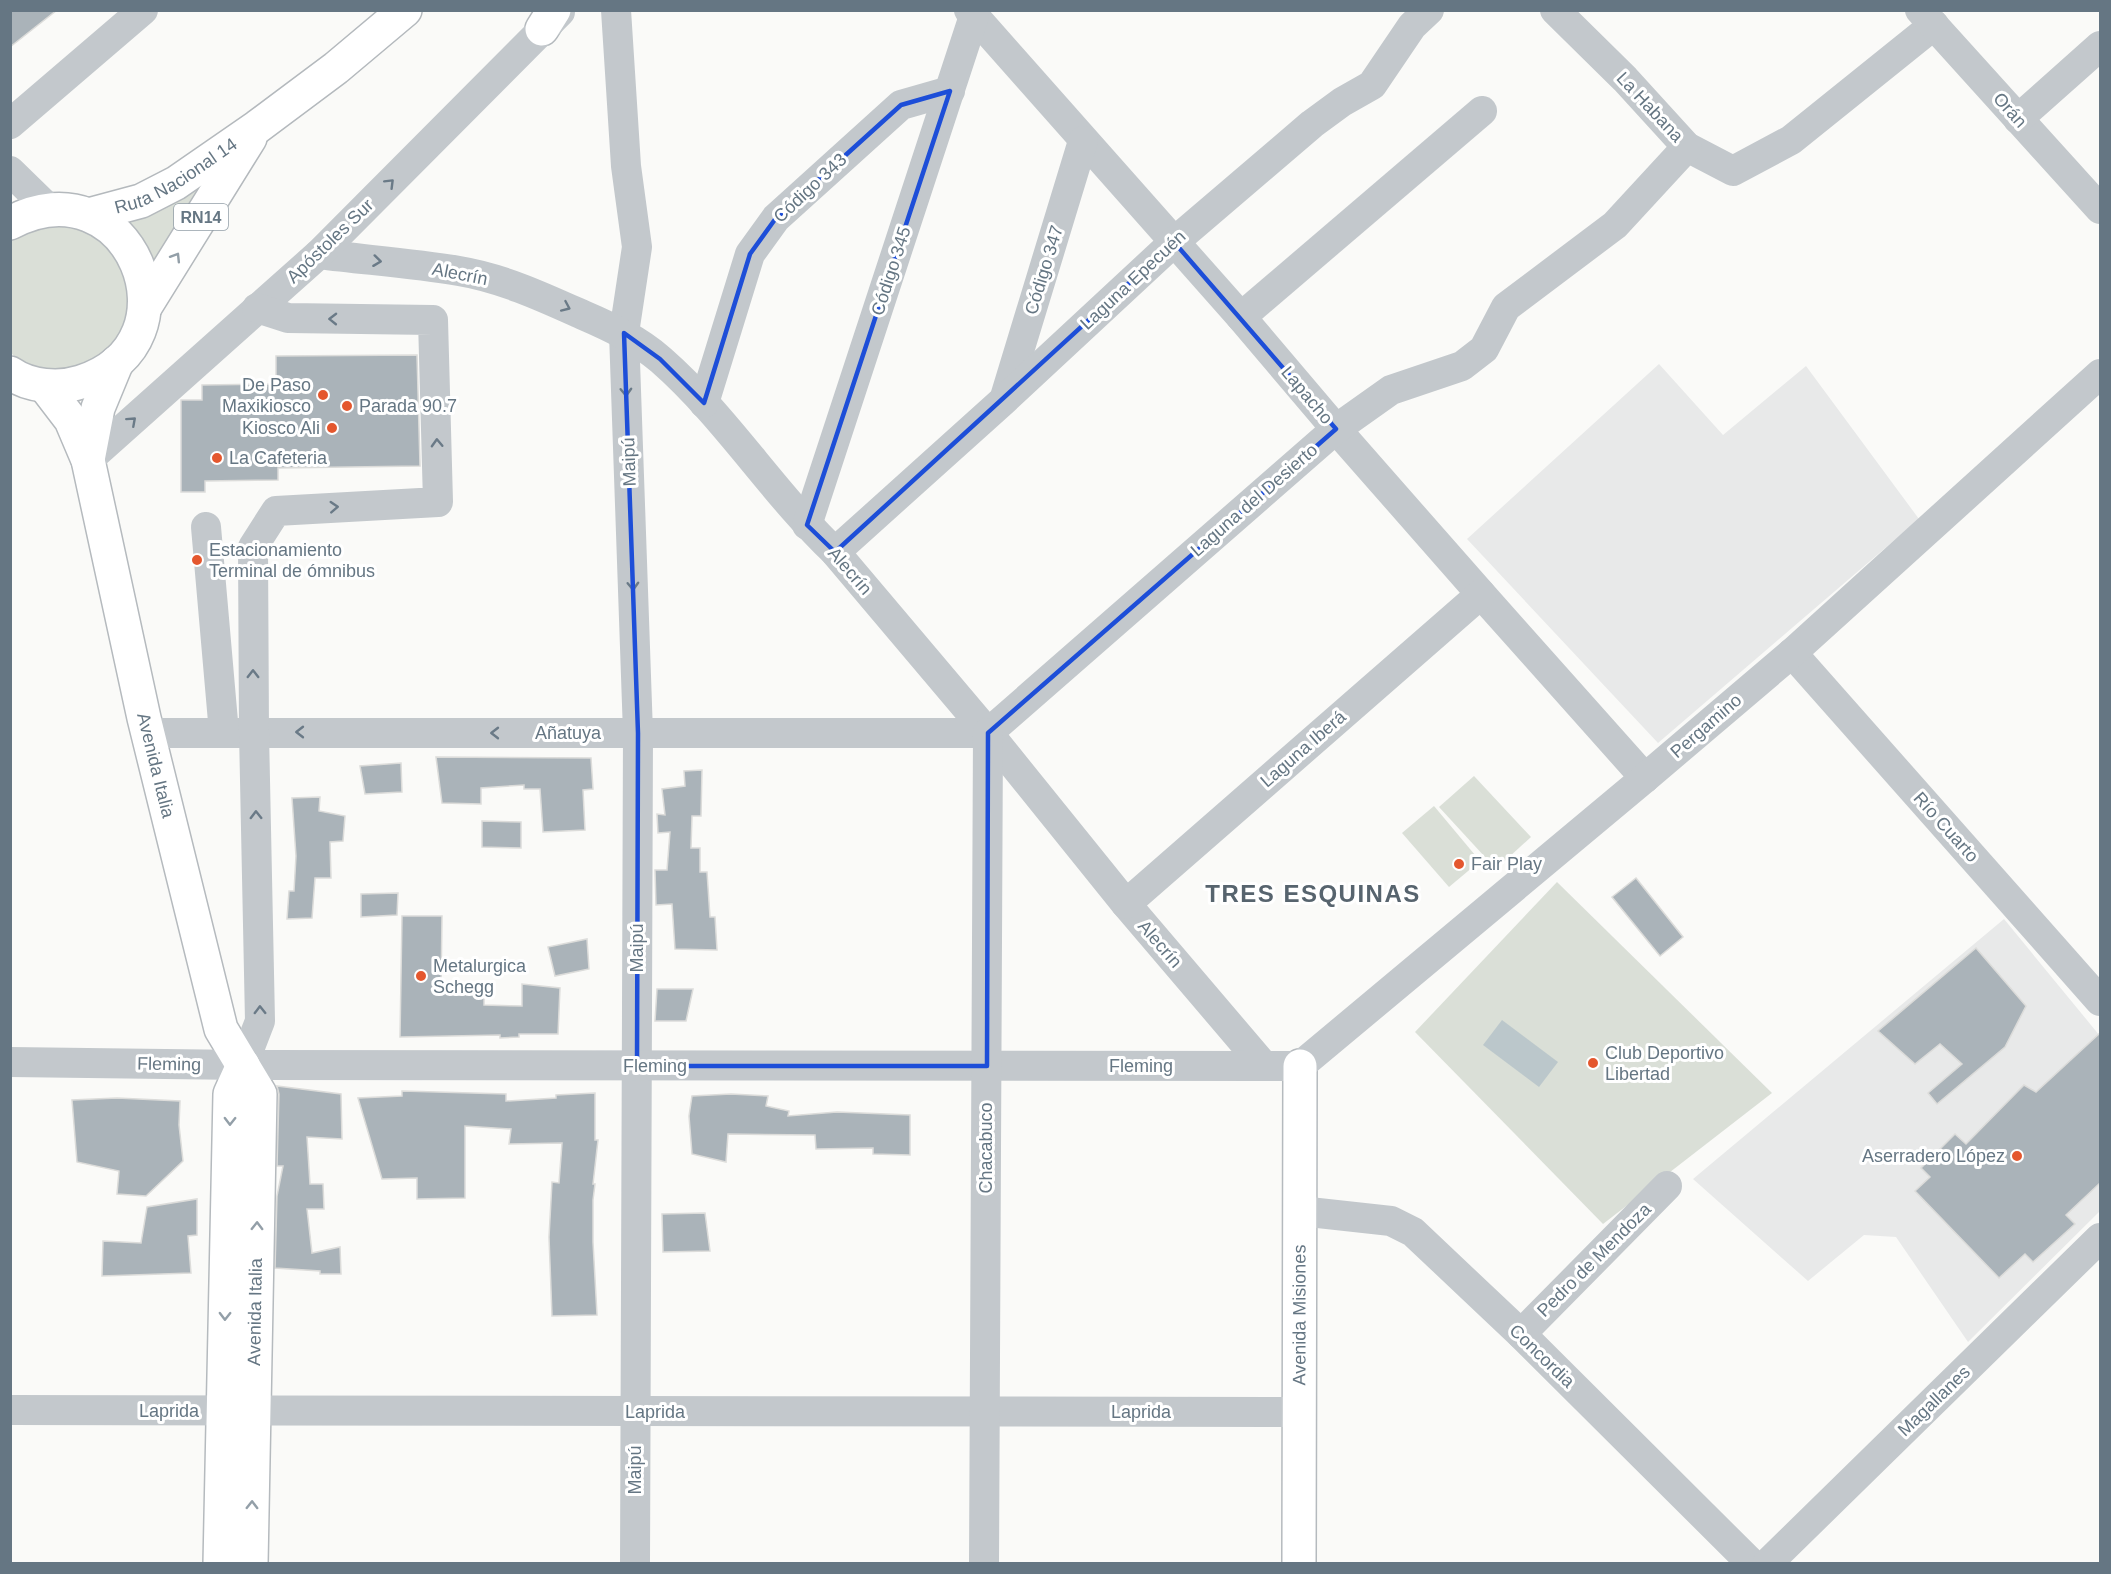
<svg xmlns="http://www.w3.org/2000/svg" width="2111" height="1574" font-family="Arial,sans-serif">
	<style>
		.built { fill: #e8e9e9 }
		.green { fill: #dadfd7 }
		.water { fill: #bbc7cb }
		.building { fill: #aab3b9; stroke: #dcdcda; stroke-width: 1.5 }
		.lines { fill: none; stroke-linecap: round; stroke-linejoin: round }
		.major-casing { stroke: #b5babe; stroke-width: 36 }
		.highway-casing { stroke: #b4b9bd; stroke-width: 36 }
		.minor { stroke: #c3c8cc; stroke-width: 30 }
		.major { stroke: #fff; stroke-width: 33 }
		.highway { stroke: #fff; stroke-width: 33 }
		.oneway { stroke: #6a7a87 }
		.oneway2 { stroke: #939fa8 }
		.marked { fill: none; stroke: #1d4ed8; stroke-width: 4.5; stroke-linejoin: round }
		.poi-dot { fill: #e4572e; stroke: #fff; stroke-width: 2 }
		.labels { text-anchor: middle; dominant-baseline: central; stroke-width: 6; stroke-linejoin: round; paint-order: stroke }
		.shield { fill: #fff; stroke: #939fa8; stroke-width: 1.5 }
		.shield-label { font-size: 16px; font-weight: bold; fill: #657683 }
		.street-label { font-size: 18px; fill: #657683; stroke: #fff }
		.poi-label { font-size: 18px; fill: #657683; stroke: #fff; text-anchor: start }
		.district-label { font-size: 24px; font-weight: bold; letter-spacing: 1.5px; fill: #57646e; stroke: #fff }
	</style>
	<rect width="100%" height="100%" fill="#fafaf8"/>
	<g class="built">
		<path d="M1659,364L1723,435L1806,366L1919,519L1658,743L1467,539Z"/>
		<path d="M2004,919L2100,1036V1211L1968,1342L1896,1237L1864,1235L1808,1281L1693,1179Z"/>
	</g>
	<g class="green">
		<path d="M227,160L155,276C148,249 142,236 120,218L177,201L201,185Z"/>
		<path d="M68,222L109,242L131,283L124,329L110,348L91,362L67,370L41,369L17,359L11,353V239L20,231Z"/>
		<path d="M1474,776L1531,837L1496,869L1439,807Z"/>
		<path d="M1434,806L1480,861L1449,887L1402,833Z"/>
		<path d="M1557,882L1772,1093L1603,1224L1415,1032Z"/>
	</g>
	<path class="water" d="M1502,1020L1558,1062L1539,1087L1483,1045Z"/>
	<g class="building">
		<path d="M10,10H57L10,47Z"/>
		<path d="M417,355L420,466L278,468V480L205,481V492H181V400H202V385L276,384V356Z"/>
		<path d="M436,757L591,758L593,789L583,790L585,830L543,832L540,789H524V785L481,788V804L442,803Z"/>
		<path d="M401,763L402,792L365,794L360,766Z"/>
		<path d="M702,770L701,816H692L691,848H700V872H707L710,917H715L717,950L675,949L672,904L656,905L655,870H667L670,832L658,833L657,814L665,815L662,789L685,786L684,771Z"/>
		<path d="M320,797L319,811L345,816L343,841L330,842L331,878H315L312,918L287,919L289,891H294L296,856L292,798Z"/>
		<path d="M482,821L521,822V848L482,847Z"/>
		<path d="M1636,878L1683,937L1660,956L1612,897Z"/>
		<path d="M398,893L397,915L361,917V894Z"/>
		<path d="M402,916H442L441,991L484,993V1005L522,1006V984L560,988L558,1034H519V1037L500,1038V1035L400,1037Z"/>
		<path d="M587,939L589,969L555,976L548,947Z"/>
		<path d="M1976,948L2026,1006L2005,1047L1937,1104L1928,1093L1962,1064L1940,1044L1915,1064L1878,1031Z"/>
		<path d="M657,989H693L686,1021H655Z"/>
		<path d="M2100,1033V1183L2066,1215L2075,1224L2033,1262L2025,1254L1999,1278L1915,1191L1930,1177L1921,1168L1955,1134L1966,1144L2024,1085L2036,1092Z"/>
		<path d="M277,1086L341,1094L342,1139L307,1137L310,1184H323L324,1209H307L312,1253L340,1247L341,1274H320V1271L275,1268L277,1196L283,1166H277L279,1094Z"/>
		<path d="M402,1091L506,1094V1101L556,1098V1095L595,1093V1140H598L593,1184H595L593,1200V1242L597,1315L552,1316L549,1237L552,1182L559,1183L562,1143L509,1144L511,1129L465,1126V1198L417,1199V1178L382,1179L358,1098L402,1096Z"/>
		<path d="M731,1094L768,1096L766,1106L789,1111L788,1116L837,1112L910,1115V1155L873,1154V1148L816,1149L815,1135L728,1134L726,1162L692,1154L689,1116L692,1096Z"/>
		<path d="M117,1098L180,1101L179,1125L183,1161L146,1196L117,1194L119,1171L77,1162L72,1100Z"/>
		<path d="M197,1199V1235L188,1236L191,1273L102,1276L103,1241L141,1243L147,1207Z"/>
		<path d="M705,1213L710,1251L663,1252L662,1214Z"/>
	</g>
	<g class="lines">
		<g class="major-casing">
			<g id="major">
				<path id="s1" d="M45,386L71,420L88,460L144,718L221,1029L260,1094L251,1564"/>
				<path d="M88,460L98,408L117,362"/>
				<path d="M220,1564L230,1094L243,1065"/>
				<path id="s2" d="M1299,1564L1300,1066"/>
			</g>
		</g>
		<g class="highway-casing">
			<g id="highway">
				<path d="M542,29L554,10"/>
				<path id="s3" d="M89,215L141,201L176,183L257,127L336,68L405,10"/>
				<path d="M10,223C129,159 205,342 81,382C59,389 30,387 10,373"/>
				<path d="M145,307L250,138"/>
			</g>
		</g>
		<g class="minor">
			<path d="M616,10L626,166L637,247L624,333L638,733L635,1564"/>
			<path d="M969,10L1241,317L1336,429L1481,594L1645,778"/>
			<path d="M1555,10L1625,79L1687,147L1733,171L1791,140L1934,25"/>
			<path d="M1920,10L2100,209"/>
			<path d="M2018,119L2100,46"/>
			<path d="M10,124L143,10"/>
			<path d="M10,171L49,209"/>
			<path d="M319,254C366,260 413,263 459,271C502,278 543,297 583,315C611,327 638,340 661,360C726,417 772,492 835,552L988,733L1126,904L1264,1066"/>
			<path d="M1241,317L1482,111"/>
			<path d="M1005,397L1083,141"/>
			<path d="M704,403L750,254L776,218L901,105L950,91"/>
			<path d="M88,460L319,254L560,12"/>
			<path d="M807,525L974,16"/>
			<path d="M206,527L224,733"/>
			<path d="M835,552L1004,400L1174,242L1312,124L1342,102L1372,85L1412,26L1429,10"/>
			<path d="M1792,653L2100,1001"/>
			<path d="M147,733H988"/>
			<path d="M988,733L1336,429L1391,390L1462,366L1484,349L1506,307L1615,225L1687,147"/>
			<path d="M1126,904L1481,594"/>
			<path d="M10,1062L243,1065L1300,1066L1645,778L1792,653L2100,374"/>
			<path d="M243,1065L260,1021L254,732L253,547L276,511L438,502L433,320L288,318L257,308"/>
			<path d="M1300,1211L1391,1221L1413,1232L1521,1334L1752,1564"/>
			<path d="M1521,1334L1667,1186"/>
			<path d="M10,1410L1300,1412"/>
			<path d="M984,1564L988,733"/>
			<path d="M1767,1564L2100,1238"/>
		</g>
		<use href="#major" class="major"/>
		<use href="#highway" class="highway"/>
	</g>
	<defs><path id="oneway-chevron" d="M-2-3.5L2.5 0L-2 3.5" fill="none" stroke-width="1.6" stroke-linecap="round" stroke-linejoin="round" transform="scale(1.5)"/></defs>
	<g class="oneway">
		<use href="#oneway-chevron" transform="translate(390 183) rotate(-45)"/>
		<use href="#oneway-chevron" transform="translate(377 261) rotate(7)"/>
		<use href="#oneway-chevron" transform="translate(566 307) rotate(24)"/>
		<use href="#oneway-chevron" transform="translate(333 319) rotate(-179)"/>
		<use href="#oneway-chevron" transform="translate(626 392) rotate(88)"/>
		<use href="#oneway-chevron" transform="translate(132 421) rotate(-42)"/>
		<use href="#oneway-chevron" transform="translate(437 443) rotate(-92)"/>
		<use href="#oneway-chevron" transform="translate(334 507) rotate(-3)"/>
		<use href="#oneway-chevron" transform="translate(633 586) rotate(88)"/>
		<use href="#oneway-chevron" transform="translate(253 674) rotate(-90)"/>
		<use href="#oneway-chevron" transform="translate(300 732) rotate(-180)"/>
		<use href="#oneway-chevron" transform="translate(495 733) rotate(-180)"/>
		<use href="#oneway-chevron" transform="translate(256 815) rotate(-91)"/>
		<use href="#oneway-chevron" transform="translate(260 1010) rotate(-91)"/>
	</g>
	<g class="oneway2">
		<use href="#oneway-chevron" transform="translate(176 257) rotate(-58)"/>
		<use href="#oneway-chevron" transform="translate(230 1121) rotate(91)"/>
		<use href="#oneway-chevron" transform="translate(257 1226) rotate(-89)"/>
		<use href="#oneway-chevron" transform="translate(225 1316) rotate(91)"/>
		<use href="#oneway-chevron" transform="translate(252 1505) rotate(-89)"/>
	</g>
	<path class="marked" d="M950,91L807,525L835,552L1174,242L1336,429L988,733L987,1066H637L638,733L624,333L660,359L704,403L750,254L776,218L901,105Z"/>
	<g class="poi-dot">
		<circle cx="323" cy="395" r="6"/>
		<circle cx="347" cy="406" r="6"/>
		<circle cx="332" cy="428" r="6"/>
		<circle cx="217" cy="458" r="6"/>
		<circle cx="197" cy="560" r="6"/>
		<circle cx="1459" cy="864" r="6"/>
		<circle cx="421" cy="976" r="6"/>
		<circle cx="1593" cy="1063" r="6"/>
		<circle cx="2017" cy="1156" r="6"/>
	</g>
	<g class="labels">
		<rect class="shield" x="174" y="204" width="54" height="26" rx="4.5"/>
		<g class="shield-label">
			<text x="201" y="217">RN14</text>
		</g>
		<g class="street-label">
			<text transform="translate(1650 107) rotate(47)">La Habana</text>
			<text transform="translate(2010 110) rotate(48)">Orán</text>
			<text stroke="none"><textPath href="#s3" startOffset="96">Ruta Nacional 14</textPath></text>
			<text transform="translate(810 188) rotate(-43)">Código 343</text>
			<text transform="translate(330 241) rotate(-44)">Apóstoles Sur</text>
			<text transform="translate(1044 270) rotate(-73)">Código 347</text>
			<text transform="translate(891 271) rotate(-72)">Código 345</text>
			<text transform="translate(460 274) rotate(11)">Alecrín</text>
			<text transform="translate(1133 280) rotate(-43)">Laguna Epecuén</text>
			<text transform="translate(1307 395) rotate(50)">Lapacho</text>
			<text transform="translate(629 462) rotate(-92)">Maipú</text>
			<text transform="translate(1254 500) rotate(-41)">Laguna del Desierto</text>
			<text transform="translate(850 571) rotate(49)">Alecrín</text>
			<text transform="translate(1706 726) rotate(-41)">Pergamino</text>
			<text x="568" y="733">Añatuya</text>
			<text transform="translate(1303 749) rotate(-41)">Laguna Iberá</text>
			<text stroke="none"><textPath href="#s1" startOffset="399">Avenida Italia</textPath></text>
			<text transform="translate(1946 827) rotate(48)">Río Cuarto</text>
			<text transform="translate(1160 944) rotate(49)">Alecrín</text>
			<text transform="translate(637 948) rotate(-90)">Maipú</text>
			<text transform="translate(169 1064) rotate(1)">Fleming</text>
			<text x="655" y="1066">Fleming</text>
			<text x="1141" y="1066">Fleming</text>
			<text transform="translate(986 1148) rotate(-90)">Chacabuco</text>
			<text transform="translate(1594 1260) rotate(-45)">Pedro de Mendoza</text>
			<text transform="translate(255 1312) rotate(-89)">Avenida Italia</text>
			<text stroke="none"><textPath href="#s2" startOffset="249">Avenida Misiones</textPath></text>
			<text transform="translate(1542 1356) rotate(44)">Concordia</text>
			<text transform="translate(1934 1401) rotate(-44)">Magallanes</text>
			<text x="169" y="1411">Laprida</text>
			<text x="655" y="1412">Laprida</text>
			<text x="1141" y="1412">Laprida</text>
			<text transform="translate(635 1470) rotate(-90)">Maipú</text>
		</g>
		<g class="poi-label">
			<text x="311" y="385" text-anchor="end">De Paso<tspan x="311" dy="21">Maxikiosco</tspan></text>
			<text x="359" y="406">Parada 90.7</text>
			<text x="320" y="428" text-anchor="end">Kiosco Ali</text>
			<text x="229" y="458">La Cafeteria</text>
			<text x="209" y="550">Estacionamiento<tspan x="209" dy="21">Terminal de ómnibus</tspan></text>
			<text x="1471" y="864">Fair Play</text>
			<text x="433" y="966">Metalurgica<tspan x="433" dy="21">Schegg</tspan></text>
			<text x="1605" y="1053">Club Deportivo<tspan x="1605" dy="21">Libertad</tspan></text>
			<text x="2005" y="1156" text-anchor="end">Aserradero López</text>
		</g>
		<g class="district-label">
			<text x="1313" y="893">TRES ESQUINAS</text>
		</g>
	</g>
	<rect width="2111" height="1574" fill="none" stroke="#657683" stroke-width="24"/>
</svg>
